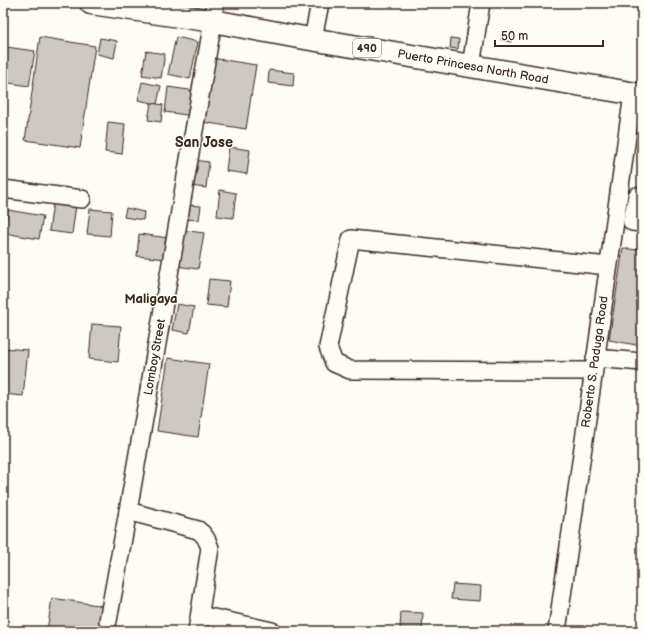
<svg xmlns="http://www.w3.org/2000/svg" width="645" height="634" font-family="'Balsamiq Sans',sans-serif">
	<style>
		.building { fill: #cdc8c2; stroke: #3b2a1e }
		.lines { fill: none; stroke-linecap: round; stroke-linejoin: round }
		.minor-casing { stroke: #3b2a1e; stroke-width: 20 }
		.major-casing { stroke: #3b2a1e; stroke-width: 25 }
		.minor { stroke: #fdfcf7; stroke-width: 17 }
		.major { stroke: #fdfcf7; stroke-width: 22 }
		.labels { text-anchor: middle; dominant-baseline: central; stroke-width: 3; stroke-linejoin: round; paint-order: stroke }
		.shield { fill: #fdfcf7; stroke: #75695f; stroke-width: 1 }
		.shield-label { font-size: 11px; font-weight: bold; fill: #3b2a1e }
		.street-label { font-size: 12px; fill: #3b2a1e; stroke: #fdfcf7 }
		.neighbourhood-label { font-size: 13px; font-weight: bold; fill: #3b2a1e; stroke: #fdfcf7 }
		.quarter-label { font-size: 14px; font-weight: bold; fill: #3b2a1e; stroke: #fdfcf7 }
	</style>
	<rect width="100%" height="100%" fill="#fdfcf7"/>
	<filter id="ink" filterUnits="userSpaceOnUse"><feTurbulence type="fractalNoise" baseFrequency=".025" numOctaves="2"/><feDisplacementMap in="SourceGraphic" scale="8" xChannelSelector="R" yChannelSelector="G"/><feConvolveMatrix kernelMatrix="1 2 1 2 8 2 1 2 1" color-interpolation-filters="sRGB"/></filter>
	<g filter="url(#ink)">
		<g class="building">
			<path d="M502,35L512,37L511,42L501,40Z"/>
			<path d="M40,37L95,46L80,148L25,140Z"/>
			<path d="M176,37L198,42L190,79L168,74Z"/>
			<path d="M100,38L117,41L114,58L97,54Z"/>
			<path d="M451,38L459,39L458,49L450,48Z"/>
			<path d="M6,47L35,51L29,86L3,82V68Z"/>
			<path d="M146,51L165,54L161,78L142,75Z"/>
			<path d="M212,58L256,65L246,129L202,122Z"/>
			<path d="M269,70L294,73L293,86L268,83Z"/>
			<path d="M142,82L161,86L157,104L138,100Z"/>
			<path d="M168,87L196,91L193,116L165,112Z"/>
			<path d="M151,103L163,105L161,122L148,120Z"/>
			<path d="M108,122L125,124L122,154L105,152Z"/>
			<path d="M229,147L250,150L247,174L226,171Z"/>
			<path d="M193,160L209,162L206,188L190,186Z"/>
			<path d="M220,190L236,193L233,218L217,216Z"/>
			<path d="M54,195L77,198L72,234L49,231Z"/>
			<path d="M187,205L201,206L199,220L186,219Z"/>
			<path d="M126,208L144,212L143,220L124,217Z"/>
			<path d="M90,209L112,211L110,236L87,234Z"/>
			<path d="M8,210L43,216L39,239L4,233Z"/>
			<path d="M181,230L204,233L198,269L176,266Z"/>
			<path d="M139,234L169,238L166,259L137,256Z"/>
			<path d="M642,242V346L609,340L623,248L637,250Z"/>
			<path d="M209,279L230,281L227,307L206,305Z"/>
			<path d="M177,304L194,307L189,333L172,330Z"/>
			<path d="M92,324L121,326L118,362L89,359Z"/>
			<path d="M3,348L28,350L23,396L3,394Z"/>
			<path d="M168,358L209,364L198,437L157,431Z"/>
			<path d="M453,584L481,586L480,601L451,599Z"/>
			<path d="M52,598L104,606L100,631H47Z"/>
			<path d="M401,612L423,613L422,630L400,629Z"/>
		</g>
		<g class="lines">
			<g class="minor-casing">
				<g id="minor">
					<path d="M313,39L320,3"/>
					<path d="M471,66L481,3"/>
					<path d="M3,189L82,199"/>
					<path d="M642,197L637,196L632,222L642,223"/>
					<path d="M595,358L642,362"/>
					<path d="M593,371L350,370L334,363L328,347L351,239L608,266"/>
					<path d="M200,615L272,631"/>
					<path d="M108,621L128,511"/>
					<path d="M197,631L210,548C207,540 205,535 198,530L128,511L213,21L215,3"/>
					<path d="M557,631L633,94"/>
				</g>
			</g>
			<g class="major-casing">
				<path id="major" d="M91,3L213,21L293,36L642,95"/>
			</g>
			<use href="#minor" class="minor"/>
			<use href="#major" class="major"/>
		</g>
	</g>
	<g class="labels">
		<rect class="shield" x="353" y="39" width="28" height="18" rx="3"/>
		<g class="shield-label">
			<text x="367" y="48">490</text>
		</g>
		<g class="street-label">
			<text transform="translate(473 67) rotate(10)">Puerto Princesa North Road</text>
			<text transform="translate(155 357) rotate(-80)">Lomboy Street</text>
			<text transform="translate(595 362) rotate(-82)">Roberto S. Paduga Road</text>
		</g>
		<g class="neighbourhood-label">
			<text x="151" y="299">Maligaya</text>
		</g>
		<g class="quarter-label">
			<text x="204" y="142">San Jose</text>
		</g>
	</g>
	<rect width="645" height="634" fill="none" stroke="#fdfcf7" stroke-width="16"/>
	<rect x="8" y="8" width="629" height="618" fill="none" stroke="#3b2a1e" stroke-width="1.5" filter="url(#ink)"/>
	<path d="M495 40v6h108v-6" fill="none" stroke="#3b2a1e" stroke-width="2"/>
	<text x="501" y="40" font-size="12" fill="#3b2a1e" stroke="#fdfcf7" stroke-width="3" paint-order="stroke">50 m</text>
</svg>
